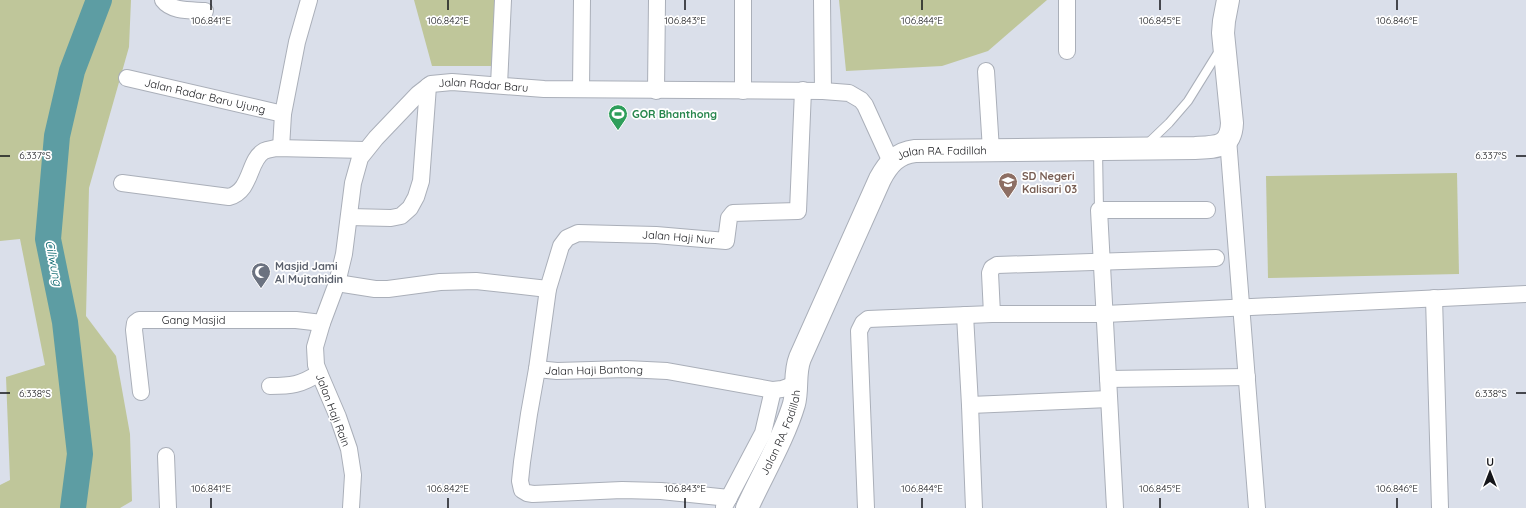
<svg xmlns="http://www.w3.org/2000/svg" width="1526" height="508" font-family="Quicksand,sans-serif">
	<style>
		.green { fill: #bfc69a }
		.lines { fill: none; stroke-linecap: round; stroke-linejoin: round }
		.river { stroke: #5d9da3; stroke-width: 26 }
		.service-casing { stroke: #aaafb9; stroke-width: 10 }
		.minor-casing { stroke: #aaafb9; stroke-width: 18 }
		.secondary-casing { stroke: #aaafb9; stroke-width: 24 }
		.service { stroke: #fff; stroke-width: 8 }
		.minor { stroke: #fff; stroke-width: 16 }
		.secondary { stroke: #fff; stroke-width: 22 }
		.ticks { fill: none; stroke: #15161a; stroke-width: 1.5 }
		.labels { text-anchor: middle; dominant-baseline: central; stroke-width: 3.5; stroke-linejoin: round; paint-order: stroke }
		.street-label { font-size: 11px; fill: #15161a; stroke: #fff }
		.leisure-label { font-size: 11px; font-weight: bold; fill: #27864d; stroke: #fff; text-anchor: start }
		.education-label { font-size: 11px; font-weight: bold; fill: #785e54; stroke: #fff; text-anchor: start }
		.worship-label { font-size: 11px; font-weight: bold; fill: #5b616d; stroke: #fff; text-anchor: start }
		.water-label { font-size: 12px; font-style: italic; fill: #006168; stroke: #fff }
		.ticks-label { font-size: 10px; text-anchor: middle; fill: #15161a; stroke: #fff; stroke-width: 3.5; stroke-linejoin: round; paint-order: stroke }
	</style>
	<rect width="100%" height="100%" fill="#dadfea"/>
	<g class="green">
		<path d="M0,0H131L129,47L89,188L86,316L116,356L130,434L132,501L120,508H0V485L10,480L6,377L45,365L20,239L0,241Z"/>
		<path d="M414,0H495V66H432Z"/>
		<path d="M839,0H1047L988,51L942,66L846,71Z"/>
		<path d="M1457,173L1459,274L1268,278L1266,176Z"/>
	</g>
	<g class="lines">
		<path class="river" d="M73,508L80,454L65,322L48,239L57,136L72,71L99,0"/>
		<g class="service-casing">
			<g id="service">
				<path d="M1146,145L1169,123L1188,101L1219,51"/>
				<path d="M1098,150L1099,210"/>
			</g>
		</g>
		<g class="minor-casing">
			<g id="minor">
				<path d="M163,0C172,12 191,10 205,11"/>
				<path d="M822,0L823,91"/>
				<path d="M1067,51V0"/>
				<path d="M986,71L991,150"/>
				<path id="s1" d="M127,78L283,114"/>
				<path d="M499,85L503,0"/>
				<path d="M581,89L582,0"/>
				<path d="M656,91L657,0"/>
				<path d="M743,91V0"/>
				<path d="M1228,139L1257,508"/>
				<path d="M281,148L283,114L297,42L309,0"/>
				<path d="M122,183L229,197C252,191 248,160 264,151C268,149 272,149 276,148L365,150"/>
				<path d="M349,217L391,218L401,216L410,208L416,197L421,181L428,86"/>
				<path d="M337,283L375,289H388L440,282L476,281L548,289"/>
				<path d="M1434,298L1440,508"/>
				<path d="M992,314L990,273L992,268L997,265L1216,258"/>
				<path d="M965,315L970,405L974,508"/>
				<path id="s2" d="M537,369L557,371L626,369L667,371L773,390L782,389L796,384"/>
				<path d="M1108,379L1247,377"/>
				<path d="M270,386C291,386 301,385 319,373"/>
				<path id="s3" d="M141,392L134,330L135,323L139,320H296L322,323"/>
				<path d="M970,405L1109,399"/>
				<path d="M166,456L168,508"/>
				<path id="s4" d="M729,498L661,491L622,490L533,494L527,493L522,490L520,481L522,462L529,414L537,369L548,289L561,246L567,238L578,233L656,235L726,241L729,218L733,213L798,211L803,90"/>
				<path d="M724,507L763,433L773,390"/>
				<path id="s5" d="M351,508L353,475L349,449L338,417L320,375L316,365L315,347L322,323L337,283L344,254L353,183L360,158L376,138L418,94L431,84L452,82L544,89L823,91L849,93L861,100L865,105L891,162"/>
				<path d="M866,508L859,331L863,323L868,319L992,314H1105L1526,294"/>
				<path d="M1115,508L1099,210H1207"/>
			</g>
		</g>
		<g class="secondary-casing">
			<g id="secondary">
				<path id="s6" d="M747,508C762,475 784,438 794,404C798,389 794,373 800,358L880,179C888,164 897,153 915,151L1195,148C1216,147 1231,148 1232,123L1223,33L1224,21L1228,0"/>
			</g>
		</g>
		<use href="#service" class="service"/>
		<use href="#minor" class="minor"/>
		<use href="#secondary" class="secondary"/>
	</g>
	<path class="ticks" d="M211,0V10M448,0V10M685,0V10M922,0V10M1160,0V10M1397,0V10M0,156H10M1516,156H1526M0,393H10M1516,393H1526M211,498V508M448,498V508M685,498V508M922,498V508M1160,498V508M1397,498V508"/>
	<defs>
		<g id="stadium-pin" transform="scale(1)"><path d="M0 17L-7.5 6A9.5 9.5 0 1 1 7.5 6Z" fill="#2e9e5b" stroke="#fff"/><path d="M0-5a6.5 5 0 1 0 0 10a6.5 5 0 1 0 0-10ZM-3.5-1.8h7v3.6h-7Z" fill="#fff"/></g>
		<g id="school-pin" transform="scale(1)"><path d="M0 17L-7.5 6A9.5 9.5 0 1 1 7.5 6Z" fill="#8d6e63" stroke="#fff"/><path d="M0-5L7-2L0 1L-7-2ZM-4 1L0 2.5L4 1V4Q0 6-4 4Z" fill="#fff"/></g>
		<g id="mosque-pin" transform="scale(1)"><path d="M0 17L-7.5 6A9.5 9.5 0 1 1 7.5 6Z" fill="#6b7280" stroke="#fff"/><path d="M3.5-4.9A6 6 0 1 0 3.5 4.9A5 5 0 1 1 3.5-4.9Z" fill="#fff"/></g>
	</defs>
	<g fill-rule="evenodd">
		<use href="#stadium-pin" x="618" y="114"/>
		<use href="#school-pin" x="1008" y="182"/>
		<use href="#mosque-pin" x="261" y="272"/>
	</g>
	<g class="labels">
		<g class="street-label">
			<text stroke="none"><textPath href="#s5" startOffset="518">Jalan Radar Baru</textPath></text>
			<text stroke="none"><textPath href="#s1" startOffset="80">Jalan Radar Baru Ujung</textPath></text>
			<text stroke="none"><textPath href="#s6" startOffset="430">Jalan RA. Fadillah</textPath></text>
			<text stroke="none"><textPath href="#s4" startOffset="579">Jalan Haji Nur</textPath></text>
			<text stroke="none"><textPath href="#s3" startOffset="129">Gang Masjid</textPath></text>
			<text stroke="none"><textPath href="#s2" startOffset="57">Jalan Haji Bantong</textPath></text>
			<text transform="translate(333 410) rotate(69)">Jalan Haji Rain</text>
			<text stroke="none"><textPath href="#s6" startOffset="83">Jalan RA. Fadillah</textPath></text>
		</g>
		<g class="leisure-label">
			<text x="632" y="114">GOR Bhanthong</text>
		</g>
		<g class="education-label">
			<text x="1022" y="176">SD Negeri<tspan x="1022" dy="13">Kalisari 03</tspan></text>
		</g>
		<g class="worship-label">
			<text x="275" y="266">Masjid Jami<tspan x="275" dy="13">Al Mujtahidin</tspan></text>
		</g>
		<g class="water-label">
			<text transform="translate(54 263) rotate(79)">Ciliwung</text>
		</g>
	</g>
	<g class="ticks-label">
		<text x="211" y="24">106.841°E</text>
		<text x="448" y="24">106.842°E</text>
		<text x="685" y="24">106.843°E</text>
		<text x="922" y="24">106.844°E</text>
		<text x="1160" y="24">106.845°E</text>
		<text x="1397" y="24">106.846°E</text>
		<text x="35" y="159">6.337°S</text>
		<text x="1491" y="159">6.337°S</text>
		<text x="35" y="397">6.338°S</text>
		<text x="1491" y="397">6.338°S</text>
		<text x="211" y="492">106.841°E</text>
		<text x="448" y="492">106.842°E</text>
		<text x="685" y="492">106.843°E</text>
		<text x="922" y="492">106.844°E</text>
		<text x="1160" y="492">106.845°E</text>
		<text x="1397" y="492">106.846°E</text>
	</g>
	<g transform="translate(1490 472)" stroke="#ffffff" stroke-width="3" paint-order="stroke">
	<path d="M0-3L7 15L0 10L-7 15Z" fill="#15161a"/>
	<text y="-6" font-size="11" font-weight="bold" text-anchor="middle" fill="#15161a">U</text>
	</g>
</svg>
